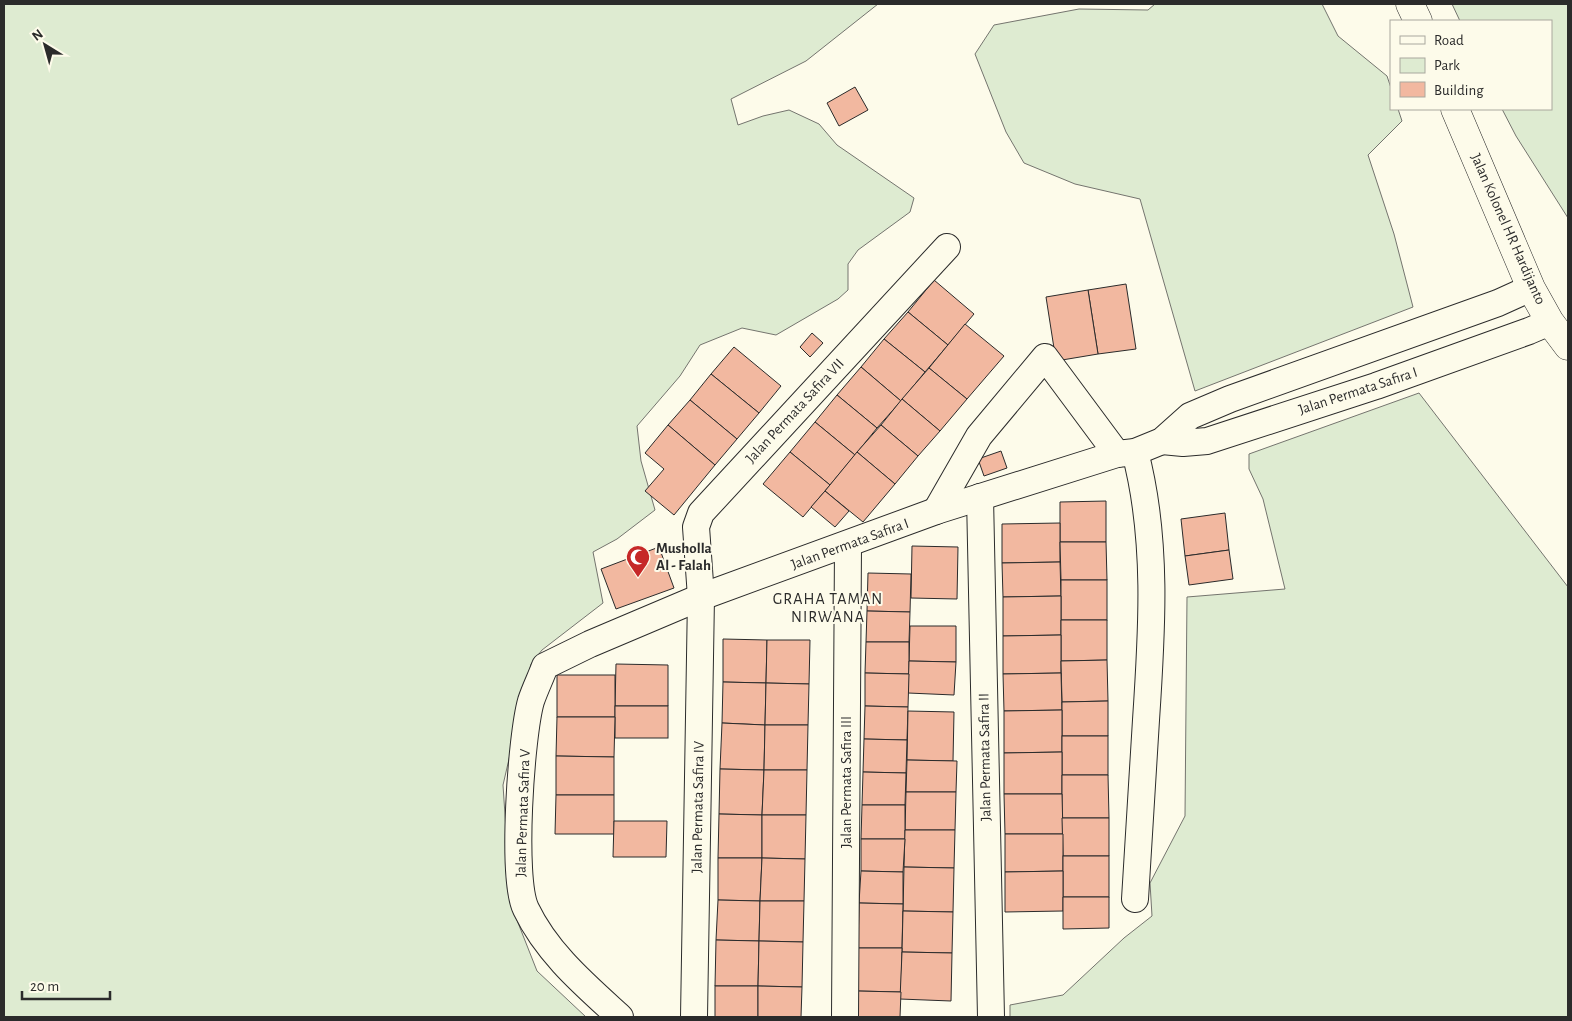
<svg xmlns="http://www.w3.org/2000/svg" width="1572" height="1021" font-family="'Alegreya Sans',sans-serif">
	<style>
		.green { fill: #deebd1; stroke: #74746e }
		.building { fill: #f2b8a0; stroke: #2b2b2b }
		.lines { fill: none; stroke-linecap: round; stroke-linejoin: round }
		.minor-casing { stroke: #2b2b2b; stroke-width: 28 }
		.secondary-casing { stroke: #2b2b2b; stroke-width: 29 }
		.minor { stroke: #fdfbea; stroke-width: 26 }
		.secondary { stroke: #fdfbea; stroke-width: 28 }
		.labels { text-anchor: middle; dominant-baseline: central; stroke-width: 4; stroke-linejoin: round; paint-order: stroke }
		.street-label { font-size: 15px; fill: #2b2b2b; stroke: #fdfbea }
		.poi-label { font-size: 15px; font-weight: bold; fill: #2b2b2b; stroke: #fdfbea; text-anchor: start }
		.neighbourhood-label { font-size: 16px; letter-spacing: 1px; fill: #2b2b2b; stroke: #fdfbea }
	</style>
	<rect width="100%" height="100%" fill="#fdfbea"/>
	<g class="green">
		<path d="M4,4H878L806,61L731,99L738,125L763,116L789,110L819,124L837,145L914,198L910,212L858,250L848,264V290L838,299L776,335L742,328L700,345L680,376L637,426L641,461L655,510L617,539L593,552L603,603L542,650L531,664L503,785L511,905L537,971L586,1017H4Z"/>
		<path d="M1155,4H1322L1338,36L1387,76L1391,88V109H1398L1402,121L1368,155L1394,234L1413,307L1195,391L1140,199L1075,184L1024,163L1006,132L975,54L994,25L1079,9L1148,10Z"/>
		<path d="M1452,4H1568V218L1516,136L1502,109H1551V21H1460Z"/>
		<path d="M1419,393L1568,587V1017H1010V1005L1063,995L1124,938L1152,916L1150,883L1185,816L1187,597L1285,589L1263,499L1249,469V454Z"/>
	</g>
	<g class="building">
		<path d="M855,87L868,110L839,126L827,103Z"/>
		<path d="M934,280L974,314L948,345L908,312Z"/>
		<path d="M1126,284L1136,349L1098,354L1088,290Z"/>
		<path d="M1088,290L1098,354L1056,361L1046,297Z"/>
		<path d="M908,312L948,345L925,372L884,339Z"/>
		<path d="M965,324L1004,356L967,399L929,368Z"/>
		<path d="M812,333L823,343L810,357L800,347Z"/>
		<path d="M884,339L925,372L901,401L861,367Z"/>
		<path d="M734,347L781,386L759,413L711,374Z"/>
		<path d="M861,367L901,401L877,428L837,395Z"/>
		<path d="M929,368L967,399L940,431L902,399Z"/>
		<path d="M711,374L759,413L737,439L690,400Z"/>
		<path d="M837,395L877,428L855,455L815,422Z"/>
		<path d="M902,399L940,431L918,456L881,425Z"/>
		<path d="M690,400L737,439L715,465L668,425Z"/>
		<path d="M815,422L855,455L830,485L790,452Z"/>
		<path d="M668,425L715,465L674,515L645,491L664,469L645,453Z"/>
		<path d="M881,425L918,456L895,484L857,452Z"/>
		<path d="M1001,451L1007,468L984,476L978,459Z"/>
		<path d="M790,452L830,485L803,517L763,484Z"/>
		<path d="M857,452L895,484L863,522L825,491Z"/>
		<path d="M825,491L849,511L835,527L811,507Z"/>
		<path d="M1106,501V542H1060V502Z"/>
		<path d="M1225,513L1229,550L1185,556L1181,519Z"/>
		<path d="M1060,523V562L1002,563V524Z"/>
		<path d="M1060,542H1106L1107,580H1061Z"/>
		<path d="M912,546L958,547L957,599L911,598Z"/>
		<path d="M659,547L674,588L616,609L601,569Z"/>
		<path d="M1229,550L1233,579L1189,585L1185,556Z"/>
		<path d="M1060,562L1061,596L1003,597L1002,563Z"/>
		<path d="M868,573L911,574L910,612L867,611Z"/>
		<rect x="1061" y="580" width="46" height="40"/>
		<path d="M1061,596V635L1003,636V597Z"/>
		<path d="M867,611L910,612L909,642H866Z"/>
		<path d="M1061,620H1107V660L1061,661Z"/>
		<path d="M910,626H956V662L909,661Z"/>
		<path d="M1061,635V673L1003,674V636Z"/>
		<path d="M723,639L767,640L766,683L723,682Z"/>
		<path d="M767,640H810L809,684L766,683Z"/>
		<path d="M866,642H909V674L865,673Z"/>
		<path d="M1107,660L1108,701L1062,702L1061,661Z"/>
		<path d="M909,661L956,662L954,695L908,693Z"/>
		<path d="M616,664L668,665V706H615Z"/>
		<path d="M865,673L909,674L908,707L865,706Z"/>
		<path d="M1061,673L1062,710L1004,711L1003,674Z"/>
		<rect x="557" y="675" width="58" height="42"/>
		<path d="M723,682L766,683L765,725L722,723Z"/>
		<path d="M766,683L809,684L808,725H765Z"/>
		<path d="M1108,701V736H1062V702Z"/>
		<rect x="615" y="706" width="53" height="32"/>
		<path d="M865,706L908,707L907,740L864,739Z"/>
		<path d="M1062,710V752L1004,753V711Z"/>
		<path d="M908,711L954,712L953,761L907,760Z"/>
		<path d="M557,717H615L614,757L556,756Z"/>
		<path d="M722,723L765,725L764,770L720,769Z"/>
		<path d="M765,725H808L807,770H764Z"/>
		<rect x="1062" y="736" width="46" height="39"/>
		<path d="M864,739L907,740L906,773L863,772Z"/>
		<path d="M1062,752V794H1004V753Z"/>
		<path d="M556,756L614,757V795H556Z"/>
		<path d="M907,760L957,761L956,792H906Z"/>
		<path d="M720,769L764,770L762,815L719,814Z"/>
		<path d="M764,770H807L806,815H762Z"/>
		<path d="M863,772L906,773L905,805H862Z"/>
		<path d="M1062,775H1108L1109,818H1062Z"/>
		<path d="M906,792H956L955,830H905Z"/>
		<path d="M1004,794H1062L1063,834H1005Z"/>
		<path d="M556,795H614V834H555Z"/>
		<path d="M862,805H905V839H861Z"/>
		<path d="M719,814L762,815V858H718Z"/>
		<path d="M762,815H806L805,859L762,858Z"/>
		<path d="M1062,818H1109V856H1063Z"/>
		<path d="M614,821H667L666,857H613Z"/>
		<path d="M905,830H955L954,868L904,867Z"/>
		<path d="M1005,834H1063V871L1005,872Z"/>
		<path d="M861,839H905L903,872L861,871Z"/>
		<rect x="1063" y="856" width="46" height="41"/>
		<path d="M718,858H762L760,901L718,900Z"/>
		<path d="M762,858L805,859L804,901H760Z"/>
		<path d="M904,867L954,868L953,912L903,911Z"/>
		<path d="M861,871L903,872V904L859,903Z"/>
		<path d="M1063,871V911L1005,912V872Z"/>
		<path d="M1063,897H1109V928L1063,929Z"/>
		<path d="M718,900L760,901L759,941L716,940Z"/>
		<path d="M760,901H804L803,942L759,941Z"/>
		<path d="M859,903L903,904L902,948H858Z"/>
		<path d="M903,911L953,912L952,953L902,952Z"/>
		<path d="M716,940L759,941L758,986H715Z"/>
		<path d="M759,941L803,942L802,987L758,986Z"/>
		<path d="M858,948H902L901,992L857,991Z"/>
		<path d="M902,952L952,953L951,1001L900,999Z"/>
		<rect x="715" y="986" width="43" height="31"/>
		<path d="M758,986L802,987L801,1017H758Z"/>
		<path d="M857,991L901,992L900,1017H857Z"/>
	</g>
	<g class="lines">
		<g class="minor-casing">
			<g id="minor">
				<path d="M1162,441L1183,443L1207,441L1376,386L1529,331L1550,322"/>
				<path d="M1135,452C1158,539 1152,631 1146,720C1142,780 1139,839 1135,899"/>
				<path d="M980,497L991,1017"/>
				<path d="M936,511L979,436L1045,357L1117,454"/>
				<path d="M620,1017C585,985 547,953 526,909C511,879 521,736 531,701C535,689 541,677 545,666L590,644L701,597L936,511L1117,454L1135,452L1162,441L1190,416L1230,399L1498,303L1531,288"/>
				<path d="M694,1017L701,597L696,527L701,513L947,247"/>
				<path d="M845,1017L848,546"/>
			</g>
		</g>
		<g class="secondary-casing">
			<g id="secondary">
				<path d="M1410,4L1418,21"/>
				<path d="M1455,109L1531,288L1550,322L1568,346"/>
			</g>
		</g>
		<use href="#minor" class="minor"/>
		<use href="#secondary" class="secondary"/>
	</g>
	<defs>
		<g id="mosque-pin" transform="scale(1.25)"><path d="M0 17L-7.5 6A9.5 9.5 0 1 1 7.5 6Z" fill="#c62828" stroke="#fdfbea"/><path d="M3.5-4.9A6 6 0 1 0 3.5 4.9A5 5 0 1 1 3.5-4.9Z" fill="#fff"/></g>
	</defs>
	<g fill-rule="evenodd">
		<use href="#mosque-pin" x="638" y="557"/>
	</g>
	<g class="labels">
		<g class="street-label">
			<text transform="translate(1508 229) rotate(66)">Jalan Kolonel HR Hardijanto</text>
			<text transform="translate(1358 391) rotate(-18)">Jalan Permata Safira I</text>
			<text transform="translate(795 411) rotate(-47)">Jalan Permata Safira VII</text>
			<text transform="translate(850 544) rotate(-20)">Jalan Permata Safira I</text>
			<text transform="translate(985 757) rotate(-91)">Jalan Permata Safira II</text>
			<text transform="translate(846 782) rotate(-90)">Jalan Permata Safira III</text>
			<text transform="translate(698 807) rotate(-89)">Jalan Permata Safira IV</text>
			<text transform="translate(523 813) rotate(-88)">Jalan Permata Safira V</text>
		</g>
		<g class="poi-label">
			<text x="656" y="548">Musholla<tspan x="656" dy="17">Al - Falah</tspan></text>
		</g>
		<g class="neighbourhood-label">
			<text x="828" y="599">GRAHA TAMAN<tspan x="828" dy="18">NIRWANA</tspan></text>
		</g>
	</g>
	<rect width="1572" height="1021" fill="none" stroke="#2b2b2b" stroke-width="10"/>
	<rect x="1390" y="20" width="162" height="90" fill="#fdfbea" stroke="#a9a89e"/>
	<rect x="1400" y="36" width="25" height="8" fill="#fdfbea" stroke="#a9a89e"/>
	<text x="1434" y="45" font-size="15" fill="#2b2b2b">Road</text>
	<rect x="1400" y="58" width="25" height="15" fill="#deebd1" stroke="#a9a89e"/>
	<text x="1434" y="70" font-size="15" fill="#2b2b2b">Park</text>
	<rect x="1400" y="82" width="25" height="15" fill="#f2b8a0" stroke="#a9a89e"/>
	<text x="1434" y="95" font-size="15" fill="#2b2b2b">Building</text>
	<g transform="translate(45 45) rotate(323)" stroke="#fdfbea" stroke-width="4" paint-order="stroke">
	<path d="M0-4L9 19L0 12L-9 19Z" fill="#2b2b2b"/>
	<text y="-8" font-size="14" font-weight="bold" text-anchor="middle" fill="#2b2b2b">N</text>
	</g>
	<path d="M22 991v8h88v-8" fill="none" stroke="#2b2b2b" stroke-width="2.5"/>
	<text x="30" y="991" font-size="15" fill="#2b2b2b" stroke="#fdfbea" stroke-width="4" paint-order="stroke">20 m</text>
</svg>
